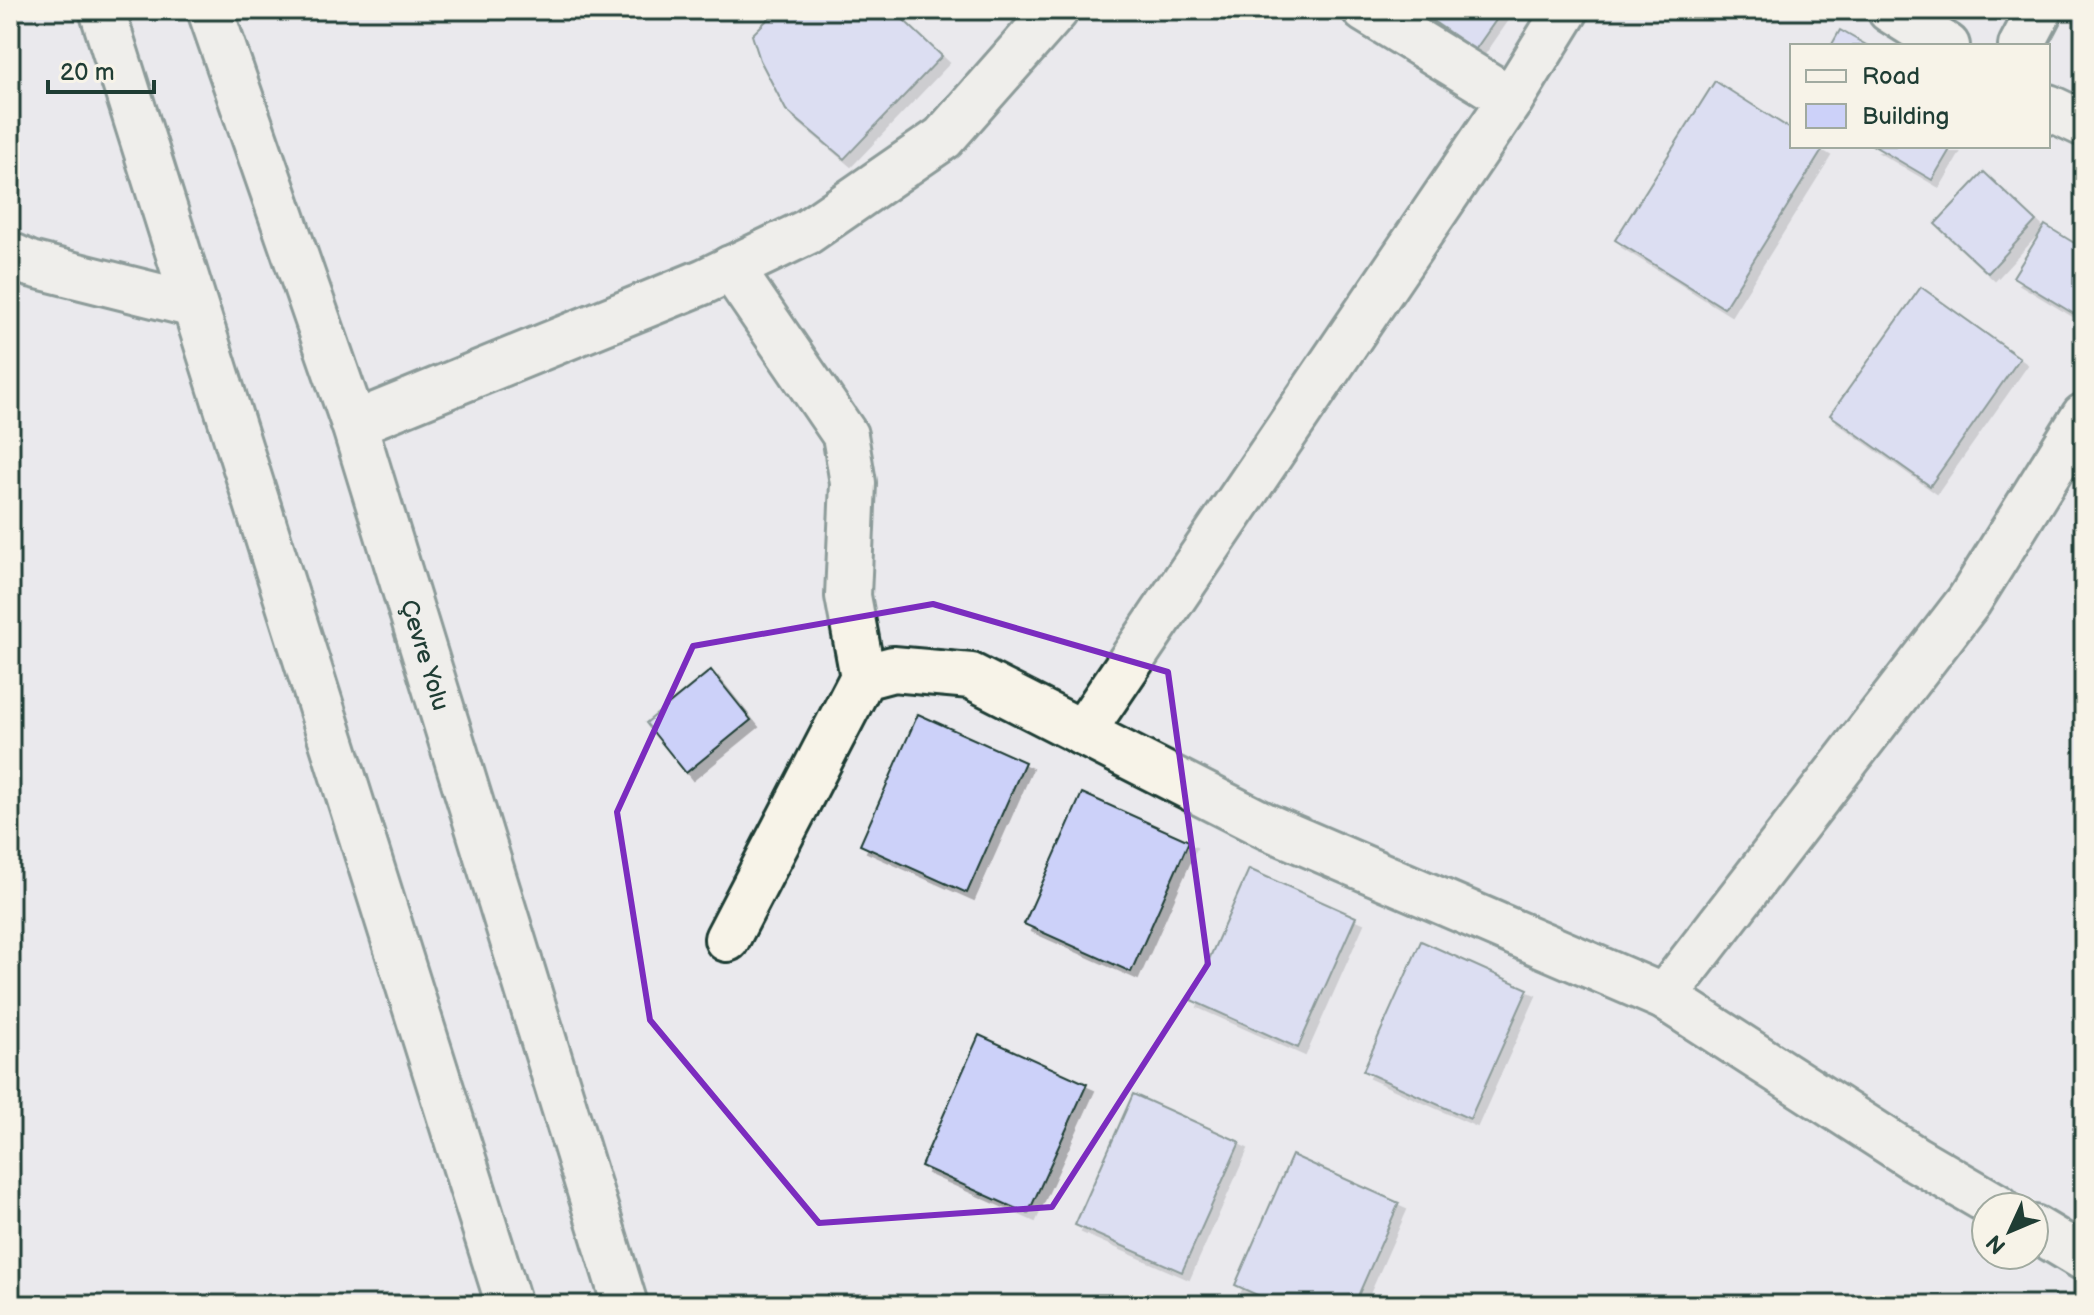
<svg xmlns="http://www.w3.org/2000/svg" width="2094" height="1315" font-family="'Balsamiq Sans',sans-serif">
	<style>
		.building { fill: #ccd1f9; stroke: #1f3d34; stroke-width: 2; filter: url(#shadow) }
		.lines { fill: none; stroke-linecap: round; stroke-linejoin: round }
		.minor-casing { stroke: #1f3d34; stroke-width: 50 }
		.highway-casing { stroke: #1f3d34; stroke-width: 50 }
		.minor { stroke: #f7f3e8; stroke-width: 44 }
		.highway { stroke: #f7f3e8; stroke-width: 44 }
		.marked { fill: none; stroke: #7b2cbf; stroke-width: 6; stroke-linejoin: round }
		.labels { text-anchor: middle; dominant-baseline: central; stroke-width: 8; stroke-linejoin: round; paint-order: stroke }
		.street-label { font-size: 24px; fill: #1f3d34; stroke: #f7f3e8 }
	</style>
	<defs>
		<filter id="shadow"><feDropShadow dx="7" dy="7" stdDeviation="0" flood-color="#0004"/></filter>
	</defs>
	<rect width="100%" height="100%" fill="#eae9ed"/>
	<filter id="ink" filterUnits="userSpaceOnUse"><feTurbulence type="fractalNoise" baseFrequency=".0125" numOctaves="2"/><feDisplacementMap in="SourceGraphic" scale="16" xChannelSelector="R" yChannelSelector="G"/><feConvolveMatrix kernelMatrix="1 2 1 2 8 2 1 2 1" color-interpolation-filters="sRGB"/></filter>
	<g filter="url(#ink)">
		<g class="building">
			<path d="M777,10H893L942,56L844,159L786,110L760,60L752,35Z"/>
			<path d="M1417,10H1503L1475,50Z"/>
			<path d="M1840,30L1868,46H1831Z"/>
			<path d="M1715,81L1792,130V146H1818L1823,149L1724,308L1615,240Z"/>
			<path d="M1874,146H1952L1932,180Z"/>
			<path d="M1984,172L2036,221L1988,273L1935,224Z"/>
			<path d="M2045,225L2084,249V298L2074,314L2013,277Z"/>
			<path d="M1921,287L2020,358L1930,486L1830,415Z"/>
			<path d="M711,670L751,720L686,773L646,723Z"/>
			<path d="M918,714L1025,762L967,893L860,845Z"/>
			<path d="M1082,793L1189,841L1131,972L1024,924Z"/>
			<path d="M1249,869L1356,917L1298,1048L1191,1000Z"/>
			<path d="M1421,941L1528,989L1470,1119L1363,1071Z"/>
			<path d="M979,1035L1087,1084L1028,1214L921,1166Z"/>
			<path d="M1133,1094L1240,1142L1182,1272L1075,1225Z"/>
			<path d="M1292,1155L1399,1203L1354,1305H1279L1235,1285Z"/>
		</g>
		<g class="lines">
			<g class="minor-casing">
				<g id="minor">
					<path d="M1365,10L1511,99"/>
					<path d="M1890,10L1947,46"/>
					<path d="M2021,46L2040,10"/>
					<path d="M2048,107L2084,124"/>
					<path d="M10,255L30,264L194,305"/>
					<path d="M731,268L845,435L853,483L848,596L863,677"/>
					<path d="M354,424L705,281L807,232L943,138L1056,10"/>
					<path d="M1082,733L1511,99L1566,10"/>
					<path d="M727,939L863,677L893,669L971,676L1266,826L1664,997L1914,1158L1998,1207"/>
					<path d="M1664,997L1969,601L2084,416"/>
					<path d="M2034,1228L2084,1258"/>
				</g>
			</g>
			<g class="highway-casing">
				<g id="highway">
					<path d="M102,10L509,1305"/>
					<path id="s1" d="M210,10L354,424L625,1305"/>
				</g>
			</g>
			<use href="#minor" class="minor"/>
			<use href="#highway" class="highway"/>
		</g>
	</g>
	<path d="M0 0H2094V1315H0ZM933,604L1168,672L1208,964L1052,1207L819,1223L650,1020L617,812L693,646Z" fill="#eae9ed" fill-opacity=".55" fill-rule="evenodd"/>
	<path class="marked" d="M933,604L1168,672L1208,964L1052,1207L819,1223L650,1020L617,812L693,646Z"/>
	<g class="labels">
		<g class="street-label">
			<text stroke="none"><textPath href="#s1" startOffset="680">Çevre Yolu</textPath></text>
		</g>
	</g>
	<rect width="2094" height="1315" fill="none" stroke="#f7f3e8" stroke-width="40"/>
	<rect x="20" y="20" width="2054" height="1275" fill="none" stroke="#1f3d34" stroke-width="3" filter="url(#ink)"/>
	<rect x="1790" y="44" width="260" height="104" fill="#f7f3e8" stroke="#a1aaa0" stroke-width="2"/>
	<rect x="1806" y="70" width="40" height="12" fill="#f7f3e8" stroke="#a1aaa0" stroke-width="2"/>
	<text x="1862" y="84" font-size="24" fill="#1f3d34">Road</text>
	<rect x="1806" y="104" width="40" height="24" fill="#ccd1f9" stroke="#a1aaa0" stroke-width="2"/>
	<text x="1862" y="124" font-size="24" fill="#1f3d34">Building</text>
	<g transform="translate(2010 1231) rotate(226)"><circle r="38" fill="#f7f3e8" stroke="#a1aaa0" stroke-width="2"/>
	<path d="M0-6L14 30L0 20L-14 30Z" fill="#1f3d34"/>
	<text y="-12" font-size="22" font-weight="bold" text-anchor="middle" fill="#1f3d34">N</text>
	</g>
	<path d="M48 80v12h106v-12" fill="none" stroke="#1f3d34" stroke-width="4"/>
	<text x="60" y="80" font-size="24" fill="#1f3d34" stroke="#f7f3e8" stroke-width="6" paint-order="stroke">20 m</text>
</svg>
